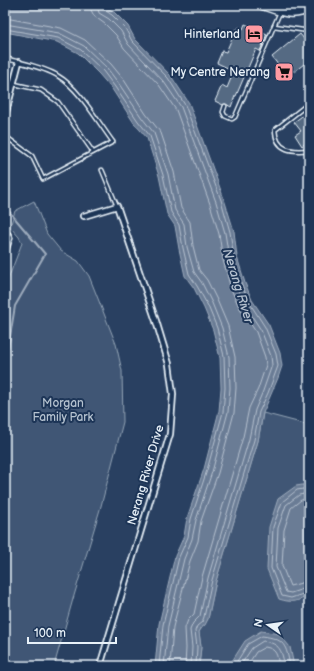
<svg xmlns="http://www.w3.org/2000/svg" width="314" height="671" font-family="'Balsamiq Sans',sans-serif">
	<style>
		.green { fill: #415774; stroke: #94a4b6 }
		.water { fill: #6b7c95; stroke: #9dabbd }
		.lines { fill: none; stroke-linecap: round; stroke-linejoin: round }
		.shore { stroke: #b6c2d0; stroke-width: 1 }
		.stream { stroke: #9dabbd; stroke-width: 2 }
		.building { fill: #556a83; stroke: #e8f1f8 }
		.lane-casing { stroke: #e8f1f8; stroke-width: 5.5 }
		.street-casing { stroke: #e8f1f8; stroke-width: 8 }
		.secondary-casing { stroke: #e8f1f8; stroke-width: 10 }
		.lane { stroke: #1d3557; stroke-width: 2.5 }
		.street { stroke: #1d3557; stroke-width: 4.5 }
		.secondary { stroke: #1d3557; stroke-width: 7 }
		.labels { text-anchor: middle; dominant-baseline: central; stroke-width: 4; stroke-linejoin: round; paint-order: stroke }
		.poi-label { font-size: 12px; fill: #e8f1f8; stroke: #1d3557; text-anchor: end }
		.park-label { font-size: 12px; fill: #b6c3d0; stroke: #1d3557 }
		.street-label { font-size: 12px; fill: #e8f1f8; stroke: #1d3557 }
		.water-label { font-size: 13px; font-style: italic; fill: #b6c2d0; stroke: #1d3557 }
	</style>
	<rect width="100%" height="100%" fill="#294061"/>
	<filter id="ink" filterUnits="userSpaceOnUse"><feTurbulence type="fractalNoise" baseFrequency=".025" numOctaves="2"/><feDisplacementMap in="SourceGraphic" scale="8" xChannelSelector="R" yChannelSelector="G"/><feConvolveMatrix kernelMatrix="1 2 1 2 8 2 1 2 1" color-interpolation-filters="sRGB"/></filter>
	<g filter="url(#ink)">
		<g class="green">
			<path d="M34,201L47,234L61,251L78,261L89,276L116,344L122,371L123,422L101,506L73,599L54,666H5V287L22,243L19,237L10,227L15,211Z"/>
			<path d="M263,413L309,425V666H199L201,647L199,632L208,619L216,581L258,441Z"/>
		</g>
		<g class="water">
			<path d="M5,5H103L114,12L128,26L135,39L171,76L189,103L224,199L234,231L237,257L245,283L252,300L269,325L280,353L282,366L278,378L263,413L258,441L216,581L208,619L205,625L201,628L199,632L201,647L199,666H155L159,624L175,556L184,536L187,518L204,469L219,411L221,388L220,358L213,330L204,308L194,288L185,276L179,249L175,226L167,214L159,176L147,138L134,123L112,89L99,74L78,53L57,42L5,32Z"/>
			<path d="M309,484V595C298,602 291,603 279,599L267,569L269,527L278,499L296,486Z"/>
			<path d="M261,631L279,634L290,647L294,666H229L245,641Z"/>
		</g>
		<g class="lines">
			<g class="shore">
				<path d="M91,5V10L94,16L105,24L116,35L124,48L159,85L176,110L210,204L219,234L223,260L231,289L239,307L256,332L265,357L266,365L258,389L249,408L243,437L202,577L194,614L188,620L185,628L186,648L185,666"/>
				<path d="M97,5L99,13L109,19L121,31L128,44L164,82L181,107L216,202L225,233L229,258L237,286L244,304L261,330L271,356L272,365L263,391L255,410L249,439L208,578L200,616L193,623L190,630L192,647L191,666"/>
				<path d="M102,5L103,9L112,15L125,28L132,41L168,78L185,105L221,200L230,232L234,257L242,285L249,302L265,327L276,354L278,366L268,393L259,412L254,440L212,580L204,617L202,622L197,626L195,631L197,647L196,666"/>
				<path d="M5,18L61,28L85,40L111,64L124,80L146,114L161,133L174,172L181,208L190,222L193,246L199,270L207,280L217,300L228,326L235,357L236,388L234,413L218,473L201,521L198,541L190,561L173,627L170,666"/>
				<path d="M5,24L59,33L84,46L107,68L119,84L142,118L154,133L168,174L175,210L184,224L187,247L194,272L202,283L212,303L222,328L229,357L230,388L228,412L212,472L196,520L192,539L184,559L168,626L164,666"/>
				<path d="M5,29L58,38L81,50L103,71L115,87L138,121L150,136L163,175L171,212L179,225L183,248L189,274L197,286L208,306L217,328L224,356L225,388L223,412L207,470L191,519L188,537L179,557L163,625L159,666"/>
				<path d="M309,488L297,490L282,502L273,527L271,568L282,596L291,598L309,592"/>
				<path d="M309,493L299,495L286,505L278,528L276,567L286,592L291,593L309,587"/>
				<path d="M309,499L301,500L291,508L284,530L282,566L290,586L309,581"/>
				<path d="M234,666L248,644L262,636C285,639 286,645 290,666"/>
				<path d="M240,666L252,648L263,641C281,644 281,650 285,666"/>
				<path d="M247,666L256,652L265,647C277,649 277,655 279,666"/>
			</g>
			<path class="stream" d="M5,209H7L45,254L15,306L5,367"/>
		</g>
		<g class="building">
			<path d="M245,24L267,34L260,51L256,49L236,96H235L231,107L226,104L223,105L215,101L222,85L227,88L234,71L217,63L222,51L226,52L236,29L238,30L239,27L243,29Z"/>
			<path d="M300,34L309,45V60L294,72L293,70L287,76L272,57Z"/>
			<path d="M309,111V141L302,146L295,135L301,131L294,122Z"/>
		</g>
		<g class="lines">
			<g class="lane-casing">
				<g id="lane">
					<path d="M274,26L309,31"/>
					<path d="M5,58C20,63 45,67 58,76C79,88 98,122 113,142L43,179L32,156L5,136"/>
					<path d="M5,82L41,90L58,102L93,152"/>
					<path d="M309,103L275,130C276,151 292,152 309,150"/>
					<path d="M225,106L223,112L225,116L232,119L235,117L280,12"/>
					<path d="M102,170L117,206"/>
					<path d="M5,232L9,234L11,238L5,255"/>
				</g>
			</g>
			<g class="street-casing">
				<g id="street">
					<path d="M5,116L19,62"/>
					<path d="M84,216L117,206L156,321L169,364L173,394L170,434L100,666"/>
				</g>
			</g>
			<g class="secondary-casing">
				<g id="secondary">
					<path d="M261,5C276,10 294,19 309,8"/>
					<path d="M281,10L300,5"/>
				</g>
			</g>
			<use href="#lane" class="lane"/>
			<use href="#street" class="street"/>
			<use href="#secondary" class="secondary"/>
		</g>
	</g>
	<defs>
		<g id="hotel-square" transform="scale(1)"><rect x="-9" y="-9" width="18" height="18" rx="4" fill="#ff9aa2" stroke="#1d3557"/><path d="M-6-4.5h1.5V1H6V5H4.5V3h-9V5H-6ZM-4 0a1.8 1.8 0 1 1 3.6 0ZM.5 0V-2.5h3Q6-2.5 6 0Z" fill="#111"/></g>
		<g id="supermarket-square" transform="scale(1)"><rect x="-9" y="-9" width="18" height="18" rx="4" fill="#ff9aa2" stroke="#1d3557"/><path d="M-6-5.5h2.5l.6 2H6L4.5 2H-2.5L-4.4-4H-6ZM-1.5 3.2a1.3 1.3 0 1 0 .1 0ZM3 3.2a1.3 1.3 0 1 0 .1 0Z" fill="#111"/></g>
	</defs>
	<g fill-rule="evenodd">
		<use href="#hotel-square" x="254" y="34"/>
		<use href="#supermarket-square" x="284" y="72"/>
	</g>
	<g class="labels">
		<g class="poi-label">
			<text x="240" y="34">Hinterland</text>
			<text x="270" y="72">My Centre Nerang</text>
		</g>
		<g class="park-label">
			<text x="63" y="403">Morgan<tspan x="63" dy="14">Family Park</tspan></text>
		</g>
		<g class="street-label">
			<text transform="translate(146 475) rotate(-74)">Nerang River Drive</text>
		</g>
		<g class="water-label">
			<text transform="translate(238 286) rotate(73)">Nerang River</text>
		</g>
	</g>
	<rect width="314" height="671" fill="none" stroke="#1d3557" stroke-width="20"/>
	<rect x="10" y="10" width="294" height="651" fill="none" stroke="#e8f1f8" stroke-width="1.5" filter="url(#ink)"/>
	<g transform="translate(268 625) rotate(283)" stroke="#1d3557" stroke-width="3" paint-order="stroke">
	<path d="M0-3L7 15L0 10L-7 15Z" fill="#e8f1f8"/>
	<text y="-6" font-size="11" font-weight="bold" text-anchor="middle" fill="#e8f1f8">N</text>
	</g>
	<path d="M28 637v6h88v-6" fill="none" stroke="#e8f1f8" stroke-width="2"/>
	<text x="34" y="637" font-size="12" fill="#e8f1f8" stroke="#1d3557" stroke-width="3" paint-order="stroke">100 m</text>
</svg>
